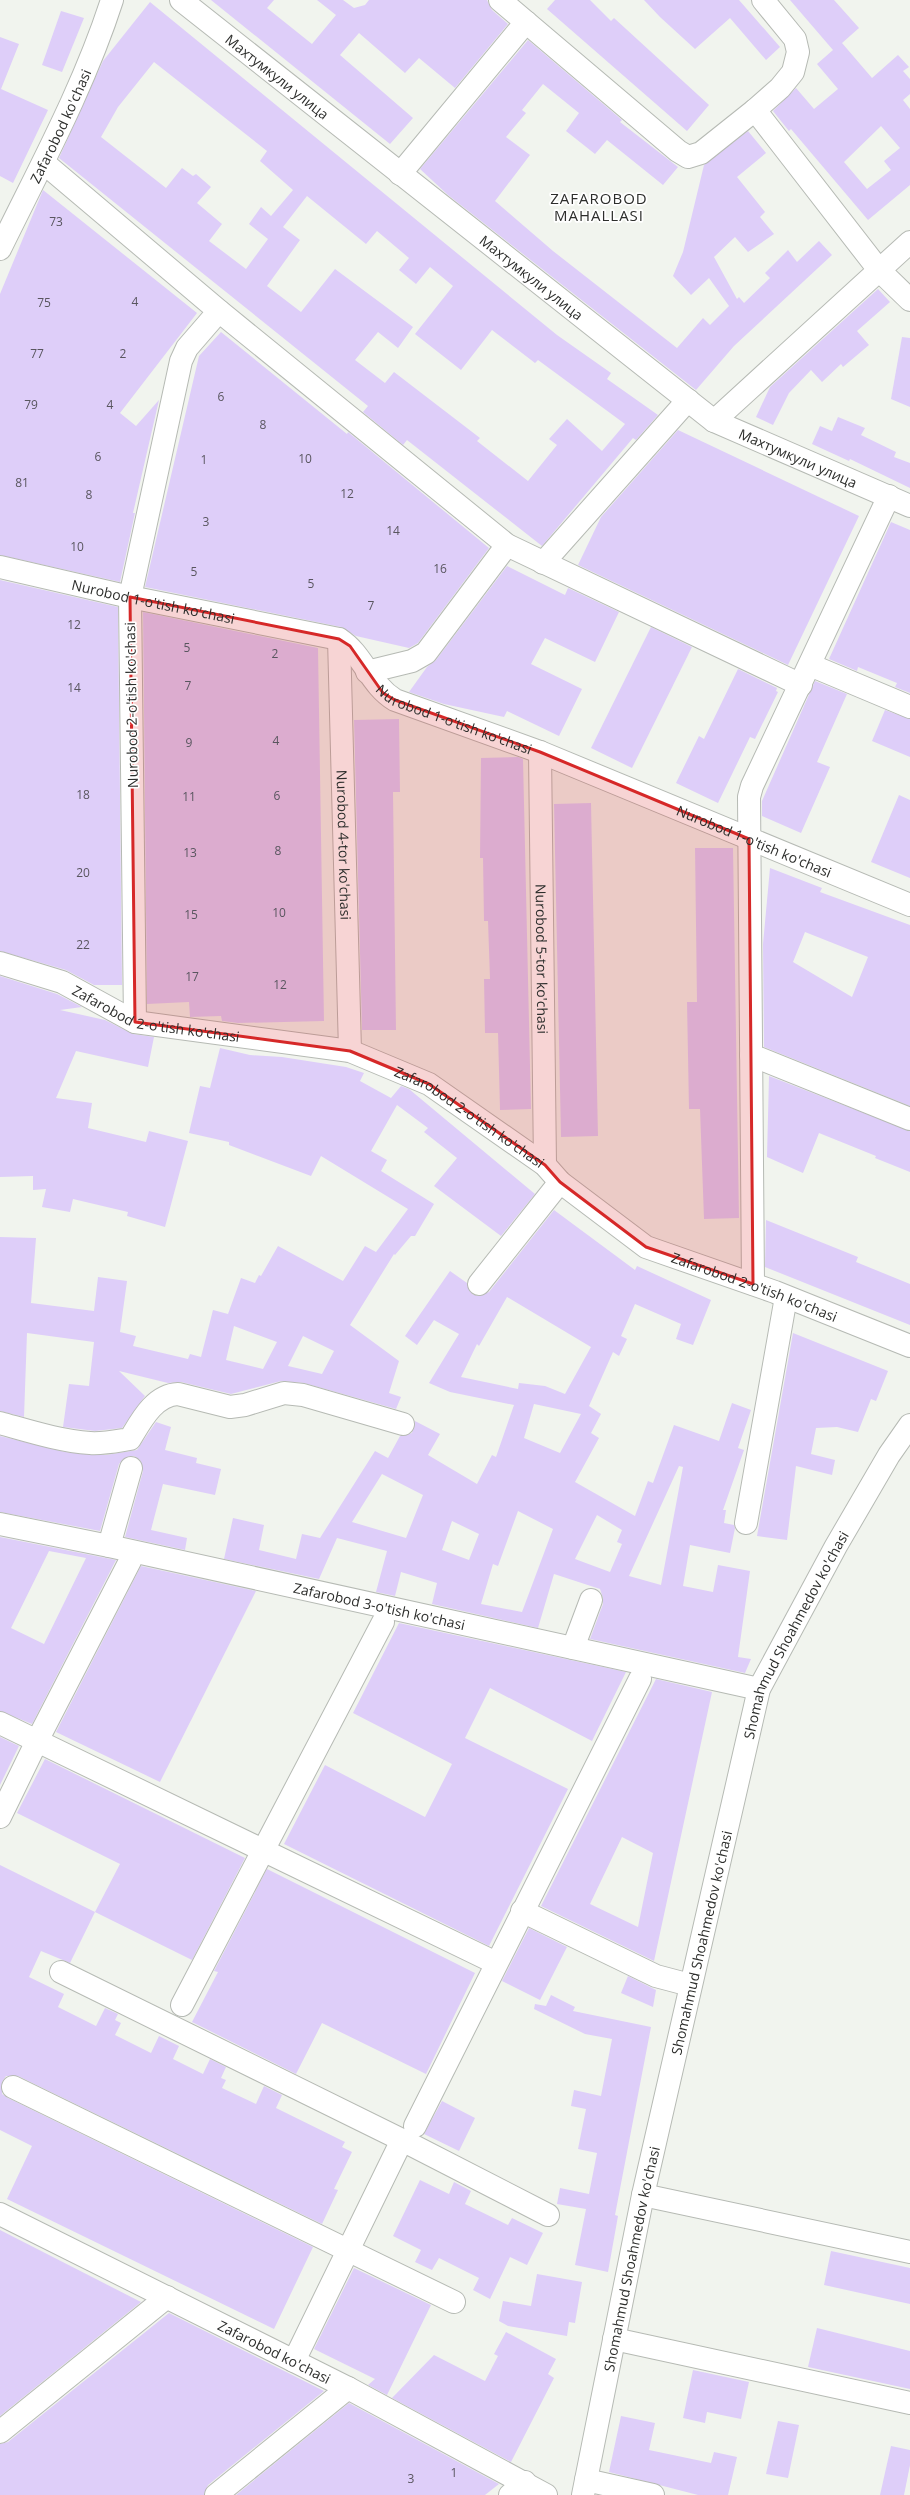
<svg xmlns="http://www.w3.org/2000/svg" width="910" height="2495" font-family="'Open Sans',sans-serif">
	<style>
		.building { fill: #decef9; fill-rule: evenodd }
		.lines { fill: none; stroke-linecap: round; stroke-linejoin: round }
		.minor-casing { stroke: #b6bab4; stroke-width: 24 }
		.minor { stroke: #fff; stroke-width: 22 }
		.marked { fill: #d62828; fill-opacity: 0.2; stroke: #d62828; stroke-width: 3; stroke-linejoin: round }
		.labels { text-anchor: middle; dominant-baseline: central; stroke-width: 3.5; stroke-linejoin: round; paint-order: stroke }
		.number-label { font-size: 12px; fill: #59565f }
		.street-label { font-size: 14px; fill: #2d2e2c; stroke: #fff }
		.neighbourhood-label { font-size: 15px; letter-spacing: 1px; fill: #2d2e2c; stroke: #fff }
	</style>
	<rect width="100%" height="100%" fill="#f1f4ee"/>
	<g class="building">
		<path d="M211,0H274L267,8L312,44L336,15L317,0H343L354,8L365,5L369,0H487L492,10L508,24L455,88L419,58L405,73L359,33L340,55L413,118L390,144Z"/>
		<path d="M555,0H590L611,21L614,18L709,105L687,131L547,9Z"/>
		<path d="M644,0H739L780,47L766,60L730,18L695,49L660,17Z"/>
		<path d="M790,0H834L859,28L842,43L872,78L898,55L909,67L903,71L910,79V94L903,100L910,109V185L868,220L791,129L789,131L773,111L796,88L814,109L838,89L817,64L833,50ZM881,126L900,148L884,161L891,170L867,189L844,162Z"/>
		<path d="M150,2L557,335L611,373L607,379L658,415L636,440L633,438L542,546L407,440L403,445L363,412L368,406L59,158L103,61ZM154,62L267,151L260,161L293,190L271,216L261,207L249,224L268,239L246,269L209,241L222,224L197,203L211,187L196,174L193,176L182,168L166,188L101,137L118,107ZM307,196L366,244L377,231L409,258L399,270L416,284L430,267L453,286L415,334L461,370L492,330L535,363L538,360L625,424L602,451L567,419L549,439L557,445L528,481L477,441L480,438L394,372L385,383L355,360L378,332L398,348L413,327L335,269L301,312L267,286L300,240L283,227Z"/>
		<path d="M61,11L84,18L62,72L42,65Z"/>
		<path d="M0,37L19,44L1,89L48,110L13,183L0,176Z"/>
		<path d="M528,40L622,120L620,122L678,167L663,185L607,140L595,154L566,131L579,113L543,84L522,110L526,113L506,137L530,155L495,201L553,251L677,348L703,318L710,325L729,306L709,278L691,295L673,276L683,252L704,165L748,131L766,153L737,177L765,212L760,217L774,234L748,252L735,237L714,257L737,299L739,297L744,303L770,278L765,273L788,250L797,262L819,241L832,255L734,346L696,390L448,195L420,169Z"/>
		<path d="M43,190L197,313L120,413L136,426L159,400L133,513H135L120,582L0,555V294Z"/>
		<path d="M878,289L890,302L857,331L869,345L843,367L841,364L822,382L811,370L789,393L773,425L756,417L770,387Z"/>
		<path d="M221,332L347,434L348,432L489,548L418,643L409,648L356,636L341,627L145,587L199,356Z"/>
		<path d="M902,337L910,338V407L891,399Z"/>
		<path d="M838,417L865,428L861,435L896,452L894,457L910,463V488L850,459L849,461L812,444L820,426L832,431Z"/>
		<path d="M678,430L859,516L788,665L578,565L601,517Z"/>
		<path d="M891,522L910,530V693L895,687L897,683L858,667L857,671L829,659Z"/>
		<path d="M507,566L565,595L568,588L619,612L595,662L545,638L531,664L582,689L559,736L507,711L504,717L444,704L409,692L427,667L436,660Z"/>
		<path d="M0,580L118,607L122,985H94L66,970L0,951Z"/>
		<path d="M143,612L318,648L324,1021L238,1023L222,1021L221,1016L190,1017L189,1002L147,1004Z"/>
		<path d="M651,627L692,647L632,768L591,748Z"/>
		<path d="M738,669L777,688L776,691L778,692L755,739L750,737L718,803L676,783L699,736L704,739Z"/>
		<path d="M815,681L847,694L817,762L830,767L801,833L762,816V801Z"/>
		<path d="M885,710L910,719V757L872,741Z"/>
		<path d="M399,719L400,792H393L396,1030H362L354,720Z"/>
		<path d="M518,757L523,759L531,1109L500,1110L498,1033H485L484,979H490L488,921H484L483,858H480L481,758Z"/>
		<path d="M899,795L910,800V878L871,862Z"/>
		<path d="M591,803L598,1136L561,1137L554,804Z"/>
		<path d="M695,848H733L739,1218L704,1219L700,1109H689L687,1002H697Z"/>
		<path d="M770,868L822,888L820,892L910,925V1106L764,1047L763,944ZM805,932L868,957L852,997L793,962Z"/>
		<path d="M0,976L57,994L82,1007L60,1010L105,1020L133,1034L154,1037L148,1067L76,1051L56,1098L92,1103L88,1128L146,1142L149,1131L188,1141L165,1227L127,1216L128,1212L73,1199L70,1212L42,1207L46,1189L33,1190V1176L0,1177Z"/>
		<path d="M220,1048L250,1055L282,1057L346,1067L364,1073L360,1081L391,1098L401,1086L409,1089L535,1194L501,1236L434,1186L457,1158L424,1132L428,1128L397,1105L371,1151L387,1160L381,1171L434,1204L415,1236H411L395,1255L394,1254L350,1325L399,1361L389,1393L401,1397L396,1409L304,1383L281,1381L231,1394L181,1382L168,1383L119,1371L145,1396L122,1428L95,1431L63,1427L69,1384L89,1386L94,1342L27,1333L24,1417L0,1411V1237L36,1238L31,1303L94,1311L98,1277L127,1281L120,1332L136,1336L133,1346L188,1359L190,1354L201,1357L213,1310L228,1314L241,1278L255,1283L259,1275L261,1276L278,1246L343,1281L365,1246L376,1252L408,1209L321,1156L311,1176L229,1145V1142L189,1133L200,1086L210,1088ZM234,1326L277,1342L263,1369L226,1360ZM303,1336L334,1351L322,1374L288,1366Z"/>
		<path d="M769,1076L910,1131V1172L875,1158L876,1156L819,1133L803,1173L767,1157Z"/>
		<path d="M554,1210L635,1270L637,1266L711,1300L693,1345L676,1339L681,1324L635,1304L621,1336L627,1339L619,1356L613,1352L589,1406L601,1414L591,1433L599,1438L575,1482L635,1516L648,1481L653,1483L674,1425L719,1441L732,1403L751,1410L738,1448L744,1450L723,1510H726L724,1523L734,1525L735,1528L730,1553L690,1545L683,1586L713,1592L718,1565L750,1571L738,1657L751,1659L745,1673L590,1639L603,1604V1598L600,1589L554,1574L538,1628L432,1604L437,1583L401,1572L395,1596L376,1592L387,1551L337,1538L319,1579L224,1559L233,1518L264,1525L259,1550L296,1559L302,1534L320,1538L375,1451L388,1458L400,1436L412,1433L415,1421L440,1434L428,1455L477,1484L492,1455L496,1457L514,1405L450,1392L429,1383L459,1334L434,1320L417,1345L405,1336L450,1271L467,1283L472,1294L478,1296L489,1292ZM507,1297L591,1347L565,1394L545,1386L519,1383L518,1389L461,1377L477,1344L479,1346ZM534,1404L581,1414L560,1453L524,1438ZM679,1466L683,1467L661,1585L629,1576ZM382,1474L423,1495L406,1538L352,1522ZM518,1511L553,1529L522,1612L481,1604L493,1564L498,1566ZM597,1515L622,1530L617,1542L622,1544L610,1572L575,1559ZM452,1521L479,1534L469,1560L442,1550Z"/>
		<path d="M766,1220L858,1257L856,1262L910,1284V1325L765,1267Z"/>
		<path d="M793,1333L888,1371L876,1401L871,1399L858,1432L837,1427L816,1428L811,1454L835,1460L832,1475L796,1466L787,1540L757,1536Z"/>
		<path d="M156,1422L171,1427L165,1450L197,1458L196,1463L221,1469L215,1495L163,1484L151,1530L187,1538L185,1550L125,1537L143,1471L140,1460L134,1456L123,1459L119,1464L100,1531L0,1512V1436L65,1452L106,1455L137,1450Z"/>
		<path d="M0,1537L116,1560L32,1724L0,1711ZM49,1551L86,1558L44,1644L11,1628Z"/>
		<path d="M141,1566L256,1591L160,1782L56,1732Z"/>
		<path d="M399,1623L626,1672L592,1741L490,1688L465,1738L568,1789L489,1946L284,1844L325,1765L425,1817L452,1764L353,1713Z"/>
		<path d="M656,1679L712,1692L654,1961L541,1906ZM622,1837L653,1853L638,1927L590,1904Z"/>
		<path d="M0,1737L19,1746L0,1785Z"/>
		<path d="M45,1759L245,1858L192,1960L95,1912L120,1864L17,1813Z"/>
		<path d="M0,1865L95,1912L70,1963L41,1951L29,1977L64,1994L58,2007L96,2026L105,2008L118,2014L115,2020L121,2023L115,2035L151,2053L159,2036L179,2046L173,2059L203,2074L210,2059L226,2067L221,2078L226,2080L222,2088L256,2104L264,2086L282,2095L276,2108L345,2142L342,2147L352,2152L334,2189L338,2190L322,2224L18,2076H6L2,2082V2094L8,2098L313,2247L274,2329L7,2199L32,2146L0,2130Z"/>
		<path d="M267,1869L475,1973L426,2074L322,2023L296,2074L192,2022L218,1972L214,1971Z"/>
		<path d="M529,1928L567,1947L540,2000L502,1981Z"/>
		<path d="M628,1976L656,1990L653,2007L621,1993Z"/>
		<path d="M551,1995L575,2007L573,2011L651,2027L615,2215L618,2216L608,2272L575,2265L586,2209L557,2204L560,2188L589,2194L597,2153L578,2149L586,2109L571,2106L574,2090L601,2096L612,2039L585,2034L534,2009L535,2004L546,2006Z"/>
		<path d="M442,2101L475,2118L459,2151L424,2134Z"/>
		<path d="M420,2180L449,2194L454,2182L471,2191L465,2204L508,2225L512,2218L543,2233L527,2265L510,2257L490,2299L473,2290L479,2278L439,2258L432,2270L415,2262L421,2250L393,2236Z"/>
		<path d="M0,2230L141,2302L0,2416Z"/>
		<path d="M831,2251L910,2268V2304L824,2285Z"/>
		<path d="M354,2268L431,2305L387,2395L368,2385L375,2379L314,2349Z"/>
		<path d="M537,2274L582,2282L575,2323L569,2322L567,2336L508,2326L499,2321L503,2301L531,2306Z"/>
		<path d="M169,2313L324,2391L208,2485L204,2495H0V2444L8,2442Z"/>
		<path d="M817,2328L910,2351V2389L808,2367Z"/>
		<path d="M506,2332L556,2359L548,2374L554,2378L511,2462L392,2398L434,2355L485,2381L498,2356L494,2354Z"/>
		<path d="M693,2370L749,2382L741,2419L707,2412L705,2423L683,2418Z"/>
		<path d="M349,2403L499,2484L485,2495H236Z"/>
		<path d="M621,2416L655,2423L649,2450L711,2463L714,2452L737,2457L728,2495H698L609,2472Z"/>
		<path d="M778,2421L799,2425L788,2478L766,2474Z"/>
		<path d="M891,2446L910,2450V2465L904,2495H880Z"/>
	</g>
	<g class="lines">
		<g class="minor-casing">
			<g id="minor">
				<path id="s1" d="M181,0L714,421L910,506"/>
				<path d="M500,0L678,151L688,157L701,153L755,110L780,88L793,72L798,52L795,39L763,0"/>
				<path d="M755,110L879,270L910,300"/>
				<path d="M44,163L219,311L507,545L801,685"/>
				<path d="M400,174L526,22"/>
				<path id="s2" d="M0,249C40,167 84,87 112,0"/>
				<path d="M714,421L910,242"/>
				<path d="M543,563L688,400"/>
				<path id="s3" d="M0,567L130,597L339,639C363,654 370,685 395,700L540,752L910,905"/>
				<path id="s4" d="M339,639L350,1051"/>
				<path d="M810,665L910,707"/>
				<path d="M367,672L412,661L426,653L507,545"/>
				<path id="s5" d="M540,752L545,1165"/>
				<path id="s6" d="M0,963L62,982L135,1022L350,1051L429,1084L545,1165L560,1182L646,1247L775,1292L910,1346"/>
				<path d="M135,1022L130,597L181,361L187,348L219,311"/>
				<path d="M751,1055L910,1119"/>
				<path d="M479,1284L560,1182"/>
				<path d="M753,1284L749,797L752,786L889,496"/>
				<path d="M0,1423C29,1431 60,1441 90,1443C103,1444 117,1441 130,1439C141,1421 154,1395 178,1394L230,1407L245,1405L284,1393L303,1395L403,1424"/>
				<path d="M746,1523L786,1297"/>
				<path id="s7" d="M0,1524L109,1546L759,1689"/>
				<path d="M109,1546L131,1468"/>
				<path d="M573,1648L591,1600"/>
				<path d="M0,1723L496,1963"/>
				<path d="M0,1817L37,1741L130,1561"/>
				<path d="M522,1911L656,1976L690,1985"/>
				<path d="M61,1972L402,2140"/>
				<path d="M182,2005L383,1622"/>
				<path d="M13,2087L454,2302"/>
				<path d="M415,2126L640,1679"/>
				<path d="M643,2195L910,2252"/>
				<path id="s8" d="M0,2214L348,2388L546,2495"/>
				<path d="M614,2339L910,2403"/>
				<path d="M294,2361L402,2140L548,2215"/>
				<path d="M0,2432L167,2297"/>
				<path d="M586,2480L653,2495"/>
				<path d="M216,2495L348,2388"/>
				<path d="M510,2495L525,2482"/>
				<path id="s9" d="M583,2495L643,2195L759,1689L836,1546L889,1455L910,1425"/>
			</g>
		</g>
		<use href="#minor" class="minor"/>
	</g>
	<path class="marked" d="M130,597L339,639L350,646L383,693L395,700L540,752L749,839L753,1284L646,1247L560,1182L545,1165L429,1084L350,1051L135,1022Z"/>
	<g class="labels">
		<g class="number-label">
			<text x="56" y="221">73</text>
			<text x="135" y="301">4</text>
			<text x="44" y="302">75</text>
			<text x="37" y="353">77</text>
			<text x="123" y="353">2</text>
			<text x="221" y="396">6</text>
			<text x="31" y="404">79</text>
			<text x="110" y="404">4</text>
			<text x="263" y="424">8</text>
			<text x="98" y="456">6</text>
			<text x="305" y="458">10</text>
			<text x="204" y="459">1</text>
			<text x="22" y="482">81</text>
			<text x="347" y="493">12</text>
			<text x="89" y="494">8</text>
			<text x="206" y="521">3</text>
			<text x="393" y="530">14</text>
			<text x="77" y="546">10</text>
			<text x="440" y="568">16</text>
			<text x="194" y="571">5</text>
			<text x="311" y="583">5</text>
			<text x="371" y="605">7</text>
			<text x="74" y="624">12</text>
			<text x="187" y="647">5</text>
			<text x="275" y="653">2</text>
			<text x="188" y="685">7</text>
			<text x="74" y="687">14</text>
			<text x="276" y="740">4</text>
			<text x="189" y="742">9</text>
			<text x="83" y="794">18</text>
			<text x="277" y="795">6</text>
			<text x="189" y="796">11</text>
			<text x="278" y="850">8</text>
			<text x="190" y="852">13</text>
			<text x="83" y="872">20</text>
			<text x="279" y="912">10</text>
			<text x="191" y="914">15</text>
			<text x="83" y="944">22</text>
			<text x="192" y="976">17</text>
			<text x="280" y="984">12</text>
			<text x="454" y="2472">1</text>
			<text x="411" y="2478">3</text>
		</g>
		<g class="street-label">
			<text stroke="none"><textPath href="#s1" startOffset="123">Махтумкули улица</textPath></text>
			<text stroke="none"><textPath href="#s2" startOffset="137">Zafarobod ko'chasi</textPath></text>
			<text stroke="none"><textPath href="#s1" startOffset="447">Махтумкули улица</textPath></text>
			<text stroke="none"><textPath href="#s1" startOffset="771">Махтумкули улица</textPath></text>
			<text stroke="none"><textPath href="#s3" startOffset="157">Nurobod 1-o'tish ko'chasi</textPath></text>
			<text transform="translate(131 705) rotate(-91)">Nurobod 2-o'tish ko'chasi</text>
			<text stroke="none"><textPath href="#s3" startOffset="492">Nurobod 1-o'tish ko'chasi</textPath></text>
			<text stroke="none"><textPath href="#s3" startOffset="816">Nurobod 1-o'tish ko'chasi</textPath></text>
			<text stroke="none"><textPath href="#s4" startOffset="206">Nurobod 4-tor ko'chasi</textPath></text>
			<text stroke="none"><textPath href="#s5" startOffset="207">Nurobod 5-tor ko'chasi</textPath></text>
			<text stroke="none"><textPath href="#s6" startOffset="166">Zafarobod 2-o'tish ko'chasi</textPath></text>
			<text stroke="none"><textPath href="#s6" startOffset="502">Zafarobod 2-o'tish ko'chasi</textPath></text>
			<text stroke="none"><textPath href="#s6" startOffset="838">Zafarobod 2-o'tish ko'chasi</textPath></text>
			<text stroke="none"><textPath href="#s7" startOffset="388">Zafarobod 3-o'tish ko'chasi</textPath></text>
			<text stroke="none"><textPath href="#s9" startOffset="889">Shomahmud Shoahmedov ko'chasi</textPath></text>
			<text stroke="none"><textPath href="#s9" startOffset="565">Shomahmud Shoahmedov ko'chasi</textPath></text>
			<text stroke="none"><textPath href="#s9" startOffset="241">Shomahmud Shoahmedov ko'chasi</textPath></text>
			<text stroke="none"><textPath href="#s8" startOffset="307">Zafarobod ko'chasi</textPath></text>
		</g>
		<g class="neighbourhood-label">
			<text x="599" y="198">ZAFAROBOD<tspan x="599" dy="17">MAHALLASI</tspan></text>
		</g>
	</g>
</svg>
